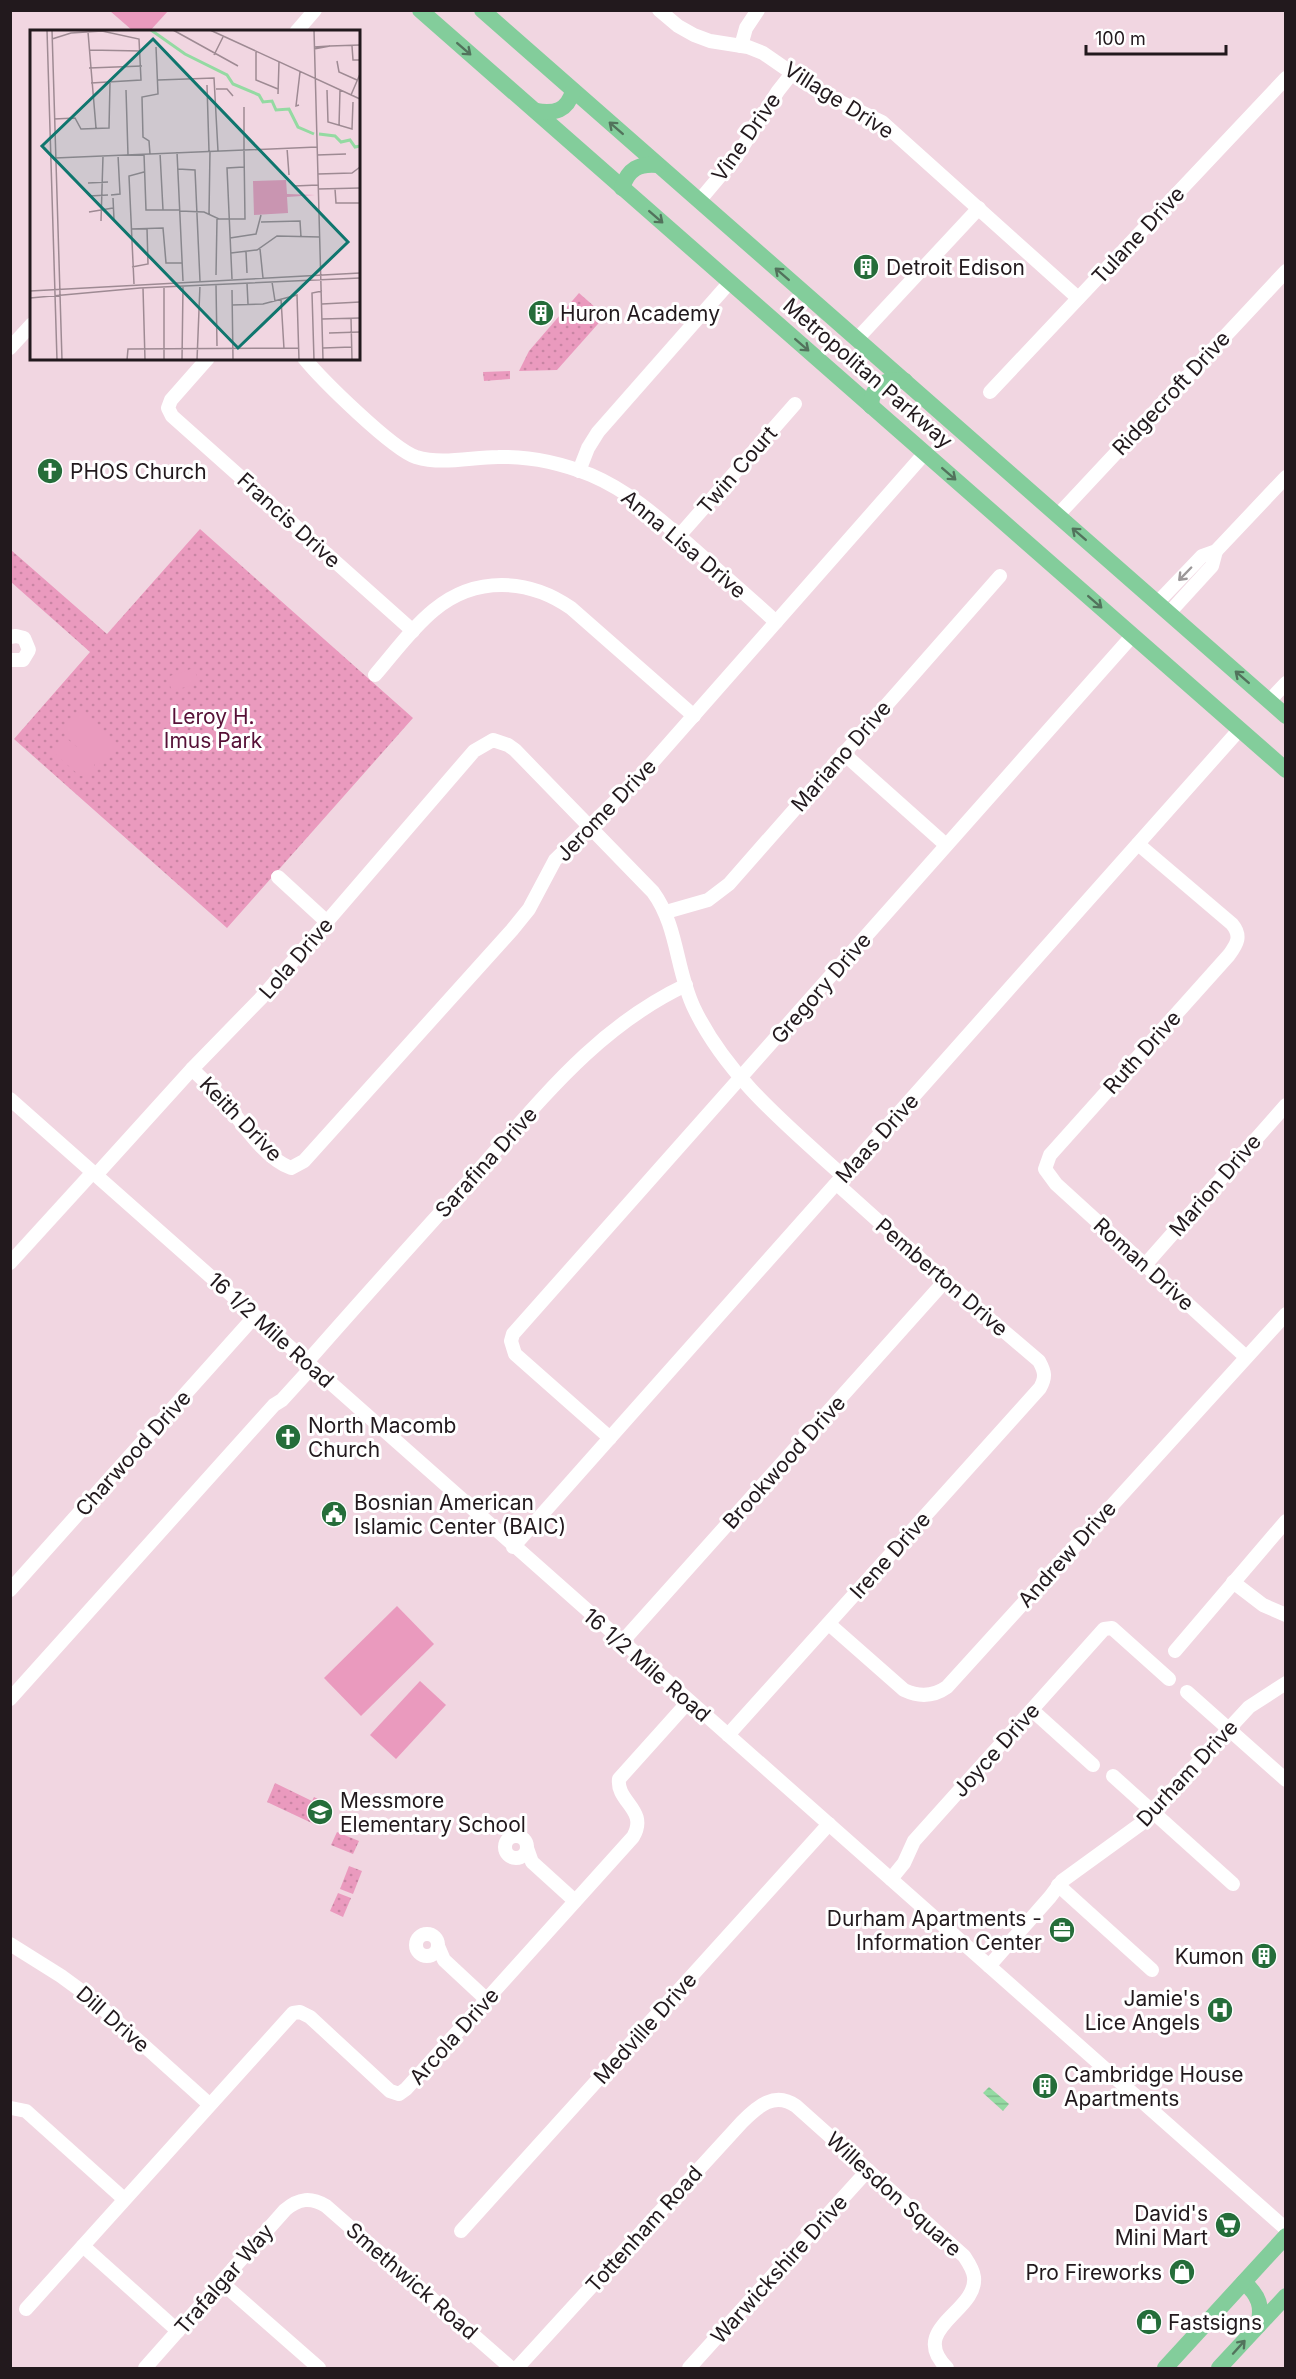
<svg xmlns="http://www.w3.org/2000/svg" width="1296" height="2379" font-family="Inter,sans-serif">
	<style>
		.park { fill: url(#park-dots) }
		.pitch { fill: #ea9abe }
		.water { fill: url(#water-rules) }
		.lines { fill: none; stroke-linecap: round; stroke-linejoin: round }
		.minor { stroke: #fff; stroke-width: 14 }
		.major { stroke: #83cd9b; stroke-width: 16 }
		.oneway { stroke: #52735c }
		.oneway2 { stroke: #9c9899 }
		.labels { text-anchor: middle; dominant-baseline: central; stroke-width: 6; stroke-linejoin: round; paint-order: stroke }
		.street-label { font-size: 21px; fill: #22191d; stroke: #fff }
		.poi-label { font-size: 21px; fill: #22191d; stroke: #fff; text-anchor: start }
		.park-label { font-size: 21px; fill: #561137; stroke: #fff }
		.inset-river { fill: none; stroke: #94daa2; stroke-width: 3 }
		.inset-road { fill: none; stroke: #9e8a93; stroke-width: 1.5 }
		.view { fill: #0f766e; fill-opacity: 0.15; stroke: #0f766e; stroke-width: 3 }
		.inset-edge { fill: none; stroke: #22191d; stroke-width: 3 }
	</style>
	<defs>
		<pattern id="park-dots" width="8" height="8" patternUnits="userSpaceOnUse" patternTransform="scale(1.5)"><rect width="8" height="8" fill="#ea9abe"/><path d="M2 2h.1M6 6h.1" fill="none" stroke="#c884a3" stroke-width="1.8" stroke-linecap="round"/></pattern>
		<pattern id="water-rules" width="6" height="5" patternUnits="userSpaceOnUse" patternTransform="scale(1.5)"><rect width="6" height="5" fill="#94daa2"/><path d="M0 2.5h6" fill="none" stroke="#7fba8b"/></pattern>
	</defs>
	<rect width="100%" height="100%" fill="#f1d6e1"/>
	<g class="park">
		<path d="M579,293L605,316L557,370L519,371L529,351Z"/>
		<path d="M510,371V379L484,381L483,372Z"/>
		<path d="M200,529L413,718L227,928L14,739L90,652L11,582V550L107,634Z"/>
		<path d="M275,1783L312,1801L314,1797L326,1803L316,1825L267,1802Z"/>
		<path d="M337,1832L359,1841L353,1854L331,1845Z"/>
		<path d="M349,1866L362,1871L353,1894L340,1889Z"/>
		<path d="M338,1893L351,1898L343,1917L330,1911Z"/>
	</g>
	<g class="pitch">
		<path d="M110,11H168L149,32L133,31Z"/>
		<path d="M194,668L199,683L172,691L167,677Z"/>
		<path d="M79,712L116,745L99,764L62,731Z"/>
		<path d="M65,737L94,761V767L87,776H80L55,754L54,747Z"/>
		<path d="M397,1606L434,1644L361,1716L324,1678Z"/>
		<path d="M420,1681L446,1705L396,1759L370,1735Z"/>
	</g>
	<path class="water" d="M989,2087L1009,2104L1003,2111L983,2093Z"/>
	<g class="lines">
		<g class="minor">
			<path d="M659,10L678,26L694,35L710,41L748,47L763,53L818,91L882,122L1078,298"/>
			<path d="M296,32L315,10"/>
			<path d="M741,46L746,28L758,10"/>
			<path d="M699,201L736,157L778,91L793,72"/>
			<path d="M857,339L979,208"/>
			<path d="M10,348L32,324"/>
			<path d="M208,358L171,400L168,408L172,416L413,631"/>
			<path d="M304,358C322,380 392,449 416,457C442,465 472,457 498,457C531,456 561,463 591,475C631,492 662,521 694,549C721,573 749,597 776,622"/>
			<path d="M990,392L1286,78"/>
			<path d="M579,471L588,448L598,432L730,282"/>
			<path d="M1058,515L1286,271"/>
			<path d="M679,536L795,404"/>
			<path d="M1157,603L1202,556L1216,551L1286,477"/>
			<path d="M1169,613L1212,566L1216,551"/>
			<path d="M10,637L16,636L24,638L29,650L23,660H10"/>
			<path d="M375,675C394,653 412,628 434,610C475,576 528,578 571,608L694,716"/>
			<path d="M1269,701L1286,683"/>
			<path d="M843,753L946,845"/>
			<path d="M1138,844L1232,924C1242,936 1237,944 1229,955L1050,1155L1045,1169L1056,1184L1246,1357"/>
			<path d="M278,877L327,922"/>
			<path d="M666,912L708,900L729,884L1000,576"/>
			<path d="M192,1069C203,1080 215,1090 225,1102C242,1123 265,1159 291,1168L304,1161L512,930L529,909L555,860L636,781L925,453"/>
			<path d="M10,1099L1286,2229"/>
			<path d="M96,1175L192,1069L262,997L474,751L493,740L508,745L515,750L653,892C678,926 676,971 694,1008C727,1077 788,1126 843,1176"/>
			<path d="M10,1263L93,1172"/>
			<path d="M1145,1265L1286,1105"/>
			<path d="M307,1362C363,1298 420,1235 477,1172C541,1100 597,1027 686,985"/>
			<path d="M610,1438L515,1354L511,1341L513,1334L1133,635"/>
			<path d="M513,1547L1240,729"/>
			<path d="M1233,1582L1263,1605L1286,1615"/>
			<path d="M10,1590L255,1316"/>
			<path d="M829,1624L904,1690C919,1697 933,1697 947,1687L1286,1314"/>
			<path d="M622,1642L945,1281"/>
			<path d="M1175,1651L1286,1521"/>
			<path d="M1187,1692L1286,1780"/>
			<path d="M10,1699L274,1405L282,1400L312,1367"/>
			<path d="M1032,1710L1093,1765"/>
			<path d="M728,1735L1040,1388C1046,1377 1045,1372 1039,1361L945,1281L837,1184"/>
			<path d="M1113,1776L1233,1884"/>
			<circle cx="516" cy="1847" r="11"/>
			<path d="M527,1848L532,1862L575,1901"/>
			<path d="M891,1879L904,1863L914,1841L1104,1629L1112,1628L1169,1679"/>
			<path d="M1058,1885L1152,1970"/>
			<circle cx="427" cy="1945" r="11"/>
			<path d="M10,1944L61,1976L91,1998L209,2104"/>
			<path d="M438,1946L444,1960L487,2000"/>
			<path d="M989,1966L1050,1897L1062,1881L1142,1823L1249,1707L1286,1683"/>
			<path d="M11,2108L26,2111L124,2199"/>
			<path d="M461,2231L829,1824"/>
			<path d="M83,2246L178,2331"/>
			<path d="M221,2282L319,2368"/>
			<path d="M26,2309L293,2013L300,2012L310,2017L390,2091L399,2094L406,2089L633,1837C649,1810 616,1802 619,1779L689,1701"/>
			<path d="M145,2368L285,2210C299,2198 311,2197 326,2206L511,2368"/>
			<path d="M517,2368L742,2122C758,2106 775,2091 796,2106L964,2256C968,2262 973,2269 974,2277C978,2312 907,2328 947,2368"/>
			<path d="M689,2368L868,2170"/>
		</g>
		<g class="major">
			<path d="M420,10L1286,770"/>
			<path d="M482,10L1286,716"/>
			<path d="M536,111C555,114 567,111 573,91"/>
			<path d="M622,188C628,169 639,163 658,165"/>
			<path d="M871,406C872,385 885,378 905,381"/>
			<path d="M1244,2282C1259,2296 1263,2306 1258,2326"/>
			<path d="M1165,2368L1286,2236"/>
			<path d="M1219,2368L1286,2296"/>
		</g>
	</g>
	<defs><path id="oneway-shaft" d="M-6 0H5M1.5-3L5.5 0L1.5 3" fill="none" stroke-width="1.6" stroke-linecap="round" stroke-linejoin="round" transform="scale(1.5)"/></defs>
	<g class="oneway">
		<use href="#oneway-shaft" transform="translate(464 49) rotate(41)"/>
		<use href="#oneway-shaft" transform="translate(616 128) rotate(-139)"/>
		<use href="#oneway-shaft" transform="translate(656 217) rotate(41)"/>
		<use href="#oneway-shaft" transform="translate(782 274) rotate(-139)"/>
		<use href="#oneway-shaft" transform="translate(802 345) rotate(41)"/>
		<use href="#oneway-shaft" transform="translate(949 474) rotate(41)"/>
		<use href="#oneway-shaft" transform="translate(1079 534) rotate(-139)"/>
		<use href="#oneway-shaft" transform="translate(1095 602) rotate(41)"/>
		<use href="#oneway-shaft" transform="translate(1242 677) rotate(-139)"/>
		<use href="#oneway-shaft" transform="translate(1239 2347) rotate(-48)"/>
	</g>
	<use class="oneway2" href="#oneway-shaft" transform="translate(1185 574) rotate(134)"/>
	<defs>
		<g id="building-disc" transform="scale(1.35)"><circle r="9.5" fill="#256d3a" stroke="#fff"/><path d="M-4-6H4V6H1V3H-1V6H-4ZM-2.5-4.3h1.7v1.8h-1.7ZM.8-4.3h1.7v1.8H.8ZM-2.5-1h1.7V.8h-1.7ZM.8-1h1.7V.8H.8Z" fill="#fff"/></g>
		<g id="church-disc" transform="scale(1.35)"><circle r="9.5" fill="#256d3a" stroke="#fff"/><path d="M-1.2-6h2.4v3.5h3.3v2.4h-3.3V6h-2.4V-.1h-3.3v-2.4h3.3Z" fill="#fff"/></g>
		<g id="civic-disc" transform="scale(1.35)"><circle r="9.5" fill="#256d3a" stroke="#fff"/><path d="M-.6-6.5H3V-4.5H.6V-3L4-1V1h2V6H-6V1h2V-1L-.6-3ZM-1.2 2.5V6h2.4V2.5Z" fill="#fff"/></g>
		<g id="school-disc" transform="scale(1.35)"><circle r="9.5" fill="#256d3a" stroke="#fff"/><path d="M0-5L7-2L0 1L-7-2ZM-4 1L0 2.5L4 1V4Q0 6-4 4Z" fill="#fff"/></g>
		<g id="office-disc" transform="scale(1.35)"><circle r="9.5" fill="#256d3a" stroke="#fff"/><path d="M-6-3h4V-5.5h4V-3h4V5H-6ZM-1-4.5V-3h2v-1.5ZM-6 0V1H6V0Z" fill="#fff"/></g>
		<g id="hospital-disc" transform="scale(1.35)"><circle r="9.5" fill="#256d3a" stroke="#fff"/><path d="M-5-5h3v3.5h4V-5h3V5h-3V1.5h-4V5h-3Z" fill="#fff"/></g>
		<g id="supermarket-disc" transform="scale(1.35)"><circle r="9.5" fill="#256d3a" stroke="#fff"/><path d="M-6-5.5h2.5l.6 2H6L4.5 2H-2.5L-4.4-4H-6ZM-1.5 3.2a1.3 1.3 0 1 0 .1 0ZM3 3.2a1.3 1.3 0 1 0 .1 0Z" fill="#fff"/></g>
		<g id="shop-disc" transform="scale(1.35)"><circle r="9.5" fill="#256d3a" stroke="#fff"/><path d="M-5-2.5h2.3a2.7 3.5 0 0 1 5.4 0H5L5.5 6h-11ZM-1.5-2.5h3a1.5 2.3 0 0 0-3 0Z" fill="#fff"/></g>
	</defs>
	<g fill-rule="evenodd">
		<use href="#building-disc" x="866" y="267"/>
		<use href="#building-disc" x="541" y="313"/>
		<use href="#church-disc" x="50" y="471"/>
		<use href="#church-disc" x="288" y="1437"/>
		<use href="#civic-disc" x="334" y="1514"/>
		<use href="#school-disc" x="320" y="1812"/>
		<use href="#office-disc" x="1062" y="1930"/>
		<use href="#building-disc" x="1264" y="1956"/>
		<use href="#hospital-disc" x="1220" y="2010"/>
		<use href="#building-disc" x="1045" y="2086"/>
		<use href="#supermarket-disc" x="1228" y="2225"/>
		<use href="#shop-disc" x="1182" y="2272"/>
		<use href="#shop-disc" x="1149" y="2322"/>
	</g>
	<g class="labels">
		<g class="street-label">
			<text transform="translate(839 100) rotate(32)">Village Drive</text>
			<text transform="translate(746 137) rotate(-55)">Vine Drive</text>
			<text transform="translate(1138 235) rotate(-47)">Tulane Drive</text>
			<text transform="translate(868 373) rotate(41)">Metropolitan Parkway</text>
			<text transform="translate(1171 393) rotate(-47)">Ridgecroft Drive</text>
			<text transform="translate(737 470) rotate(-49)">Twin Court</text>
			<text transform="translate(289 520) rotate(42)">Francis Drive</text>
			<text transform="translate(684 544) rotate(40)">Anna Lisa Drive</text>
			<text transform="translate(841 756) rotate(-49)">Mariano Drive</text>
			<text transform="translate(606 810) rotate(-46)">Jerome Drive</text>
			<text transform="translate(296 958) rotate(-49)">Lola Drive</text>
			<text transform="translate(821 988) rotate(-49)">Gregory Drive</text>
			<text transform="translate(1142 1052) rotate(-48)">Ruth Drive</text>
			<text transform="translate(241 1119) rotate(46)">Keith Drive</text>
			<text transform="translate(877 1138) rotate(-48)">Maas Drive</text>
			<text transform="translate(486 1162) rotate(-48)">Sarafina Drive</text>
			<text transform="translate(1215 1185) rotate(-49)">Marion Drive</text>
			<text transform="translate(1144 1264) rotate(42)">Roman Drive</text>
			<text transform="translate(942 1277) rotate(41)">Pemberton Drive</text>
			<text transform="translate(271 1330) rotate(42)">16 1/2 Mile Road</text>
			<text transform="translate(133 1453) rotate(-48)">Charwood Drive</text>
			<text transform="translate(784 1462) rotate(-48)">Brookwood Drive</text>
			<text transform="translate(1067 1554) rotate(-48)">Andrew Drive</text>
			<text transform="translate(890 1555) rotate(-48)">Irene Drive</text>
			<text transform="translate(647 1665) rotate(41)">16 1/2 Mile Road</text>
			<text transform="translate(996 1750) rotate(-48)">Joyce Drive</text>
			<text transform="translate(1187 1773) rotate(-47)">Durham Drive</text>
			<text transform="translate(113 2019) rotate(41)">Dill Drive</text>
			<text transform="translate(645 2028) rotate(-48)">Medville Drive</text>
			<text transform="translate(454 2036) rotate(-48)">Arcola Drive</text>
			<text transform="translate(894 2194) rotate(42)">Willesdon Square</text>
			<text transform="translate(644 2229) rotate(-48)">Tottenham Road</text>
			<text transform="translate(779 2269) rotate(-48)">Warwickshire Drive</text>
			<text transform="translate(224 2279) rotate(-49)">Trafalgar Way</text>
			<text transform="translate(412 2281) rotate(41)">Smethwick Road</text>
		</g>
		<g class="poi-label">
			<text x="886" y="267">Detroit Edison</text>
			<text x="560" y="313">Huron Academy</text>
			<text x="70" y="471">PHOS Church</text>
			<text x="308" y="1425">North Macomb<tspan x="308" dy="24">Church</tspan></text>
			<text x="354" y="1502">Bosnian American<tspan x="354" dy="24">Islamic Center (BAIC)</tspan></text>
			<text x="340" y="1800">Messmore<tspan x="340" dy="24">Elementary School</tspan></text>
			<text x="1042" y="1918" text-anchor="end">Durham Apartments -<tspan x="1042" dy="24">Information Center</tspan></text>
			<text x="1244" y="1956" text-anchor="end">Kumon</text>
			<text x="1200" y="1998" text-anchor="end">Jamie's<tspan x="1200" dy="24">Lice Angels</tspan></text>
			<text x="1064" y="2074">Cambridge House<tspan x="1064" dy="24">Apartments</tspan></text>
			<text x="1208" y="2213" text-anchor="end">David's<tspan x="1208" dy="24">Mini Mart</tspan></text>
			<text x="1162" y="2272" text-anchor="end">Pro Fireworks</text>
			<text x="1168" y="2322">Fastsigns</text>
		</g>
		<g class="park-label">
			<text x="213" y="716">Leroy H.<tspan x="213" dy="24">Imus Park</tspan></text>
		</g>
	</g>
	<g transform="translate(30 30)">
		<rect width="330" height="330" fill="#f1d6e1"/>
		<path d="M256,150L257,164L285,165L257,167L258,183L224,185L223,151Z" fill="#ea9abe"/>
		<path class="inset-river" d="M121,0L155,24L197,45L203,54L229,65L233,72L242,71L246,80L259,79L268,97L284,104M289,104L305,106L311,112L320,110L325,117L330,116"/>
		<path class="inset-road" d="M17,0L27,330M22,0L32,330M143,0L208,36M180,0L330,69M284,0L293,330M58,2L66,98M22,9L41,3L72,1L109,9L111,50L61,53M300,16L330,15M322,16L323,30H330M284,17L300,16L284,19M59,20L111,21M226,22V50L248,59M184,25L193,7M307,31L309,42L327,50M59,38L112,36M128,50L184,48L188,121M177,55L179,121M186,59H197L203,66M96,60L98,125M297,60L298,92L322,99L323,72M248,64L249,32M321,65L330,44M269,75L266,76L270,42M24,89L45,88L51,99L79,98L80,52M309,96L310,60M257,118L259,145M214,120V77M147,122L153,251M130,123L133,180M114,124L116,180H150M120,124L119,111L113,107L112,67L128,64L126,17M287,125L316,124M25,128L287,117M148,139L165,140L170,251M288,144L322,143L330,137M58,153L78,152M264,156L288,155M288,159L330,158M305,159L306,173H330M81,165L90,164L88,125M59,166L78,165M83,168L84,190M150,181L174,182L189,189H215L214,120M59,182L83,178M179,184L180,121M71,191L73,126M231,192L270,191L271,207M101,199L133,198L136,233H152M200,208L226,204L231,185M230,219L233,248M216,222L217,243M201,223L227,220L247,206L290,207M102,237L118,234L117,198M186,245L187,189M202,249L197,138L214,137M242,252L245,271M217,253L218,274M104,254L99,146L114,142M186,255L187,316M134,257V330M113,258L115,330M202,260L203,330M0,261L330,243M0,268L110,258L330,248M251,269L254,319M292,274L330,272M202,275L233,274L267,265L269,330M321,288L322,330M292,289L330,288M299,303L330,302M293,318L322,317M97,330L98,319L269,318M152,330L153,256M167,330L170,255M284,330L282,263L292,261"/>
		<path class="view" d="M123,9L318,212L208,318L12,116Z"/>
		<rect width="330" height="330" class="inset-edge"/>
	</g>
	<rect width="1296" height="2379" fill="none" stroke="#22191d" stroke-width="24"/>
	<path d="M1086 45v9h140v-9" fill="none" stroke="#22191d" stroke-width="3"/>
	<text x="1095" y="45" font-size="18" fill="#22191d" stroke="#ffffff" stroke-width="4.5" paint-order="stroke">100 m</text>
</svg>
